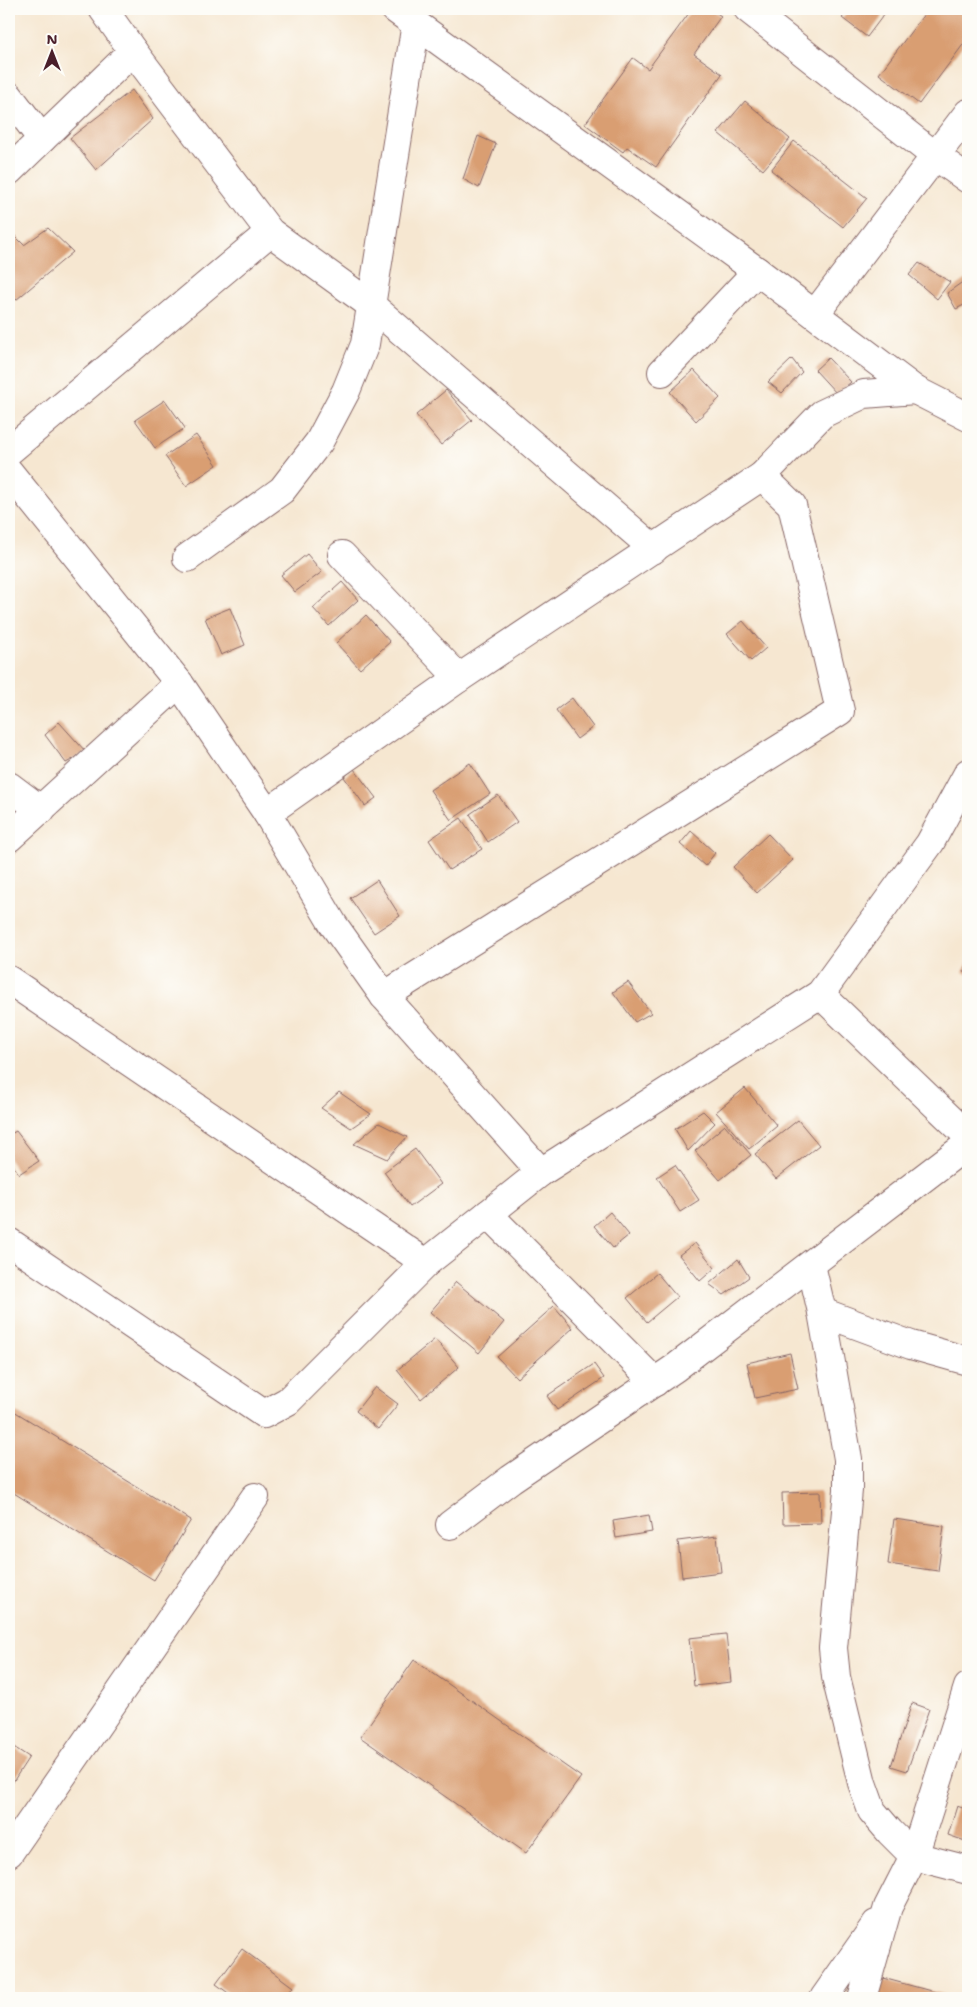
<svg xmlns="http://www.w3.org/2000/svg" width="977" height="2007" font-family="'Shantell Sans',sans-serif">
	<style>
		.building { fill: #d99e72 }
		.lines { fill: none; stroke-linecap: round; stroke-linejoin: round }
		.minor-casing { stroke: #866565; stroke-width: 30 }
		.minor { stroke: #fff; stroke-width: 28 }
	</style>
	<rect width="100%" height="100%" fill="#fdfcf7"/>
	<filter id="ink" filterUnits="userSpaceOnUse"><feTurbulence type="fractalNoise" baseFrequency=".02" numOctaves="2"/><feDisplacementMap in="SourceGraphic" scale="10" xChannelSelector="R" yChannelSelector="G"/><feConvolveMatrix kernelMatrix="1 2 1 2 8 2 1 2 1" color-interpolation-filters="sRGB"/></filter>
	<filter id="wash" filterUnits="userSpaceOnUse"><feTurbulence type="fractalNoise" baseFrequency=".0096" numOctaves="4" result="noise"/><feDisplacementMap in="SourceGraphic" scale="20" xChannelSelector="R" yChannelSelector="G"/><feGaussianBlur stdDeviation="1.12" result="paint"/><feColorMatrix in="noise" values="0 0 0 0 0 0 0 0 0 0 0 0 0 0 0 0 0 1.4 0 .05"/><feComposite in="paint" operator="in"/></filter>
	<g filter="url(#wash)">
		<rect width="100%" height="100%" fill="#f6e7d1"/>
		<g id="blocks">
			<g class="building">
				<path d="M692,9H711L721,16L694,54L722,74L656,167L627,147L623,152L585,124L633,58L648,69Z"/>
				<path d="M850,9H888L867,37L842,18Z"/>
				<path d="M928,9H968V38L919,104L879,74Z"/>
				<path d="M132,90L153,119L96,170L70,138Z"/>
				<path d="M745,101L790,139L763,170L718,133Z"/>
				<path d="M478,136L496,144L479,188L463,179Z"/>
				<path d="M794,141L867,198L843,227L771,170Z"/>
				<path d="M48,228L73,252L16,300L9,292V230L24,245Z"/>
				<path d="M919,263L950,282L937,299L909,275Z"/>
				<path d="M968,278V303L956,309L947,293Z"/>
				<path d="M828,358L851,382L837,394L815,370Z"/>
				<path d="M792,359L802,372L782,393L768,382Z"/>
				<path d="M694,370L720,398L696,421L670,392Z"/>
				<path d="M446,390L472,420L441,445L416,415Z"/>
				<path d="M165,400L185,428L155,448L135,420Z"/>
				<path d="M196,435L217,465L186,486L165,456Z"/>
				<path d="M307,554L322,572L295,592L281,575Z"/>
				<path d="M342,582L358,600L329,626L313,608Z"/>
				<path d="M230,608L245,645L221,655L205,618Z"/>
				<path d="M366,615L390,642L360,669L336,643Z"/>
				<path d="M743,621L766,648L751,661L727,634Z"/>
				<path d="M572,698L593,727L577,739L556,710Z"/>
				<path d="M59,722L86,752L66,763L45,735Z"/>
				<path d="M470,763L490,794L451,820L430,790Z"/>
				<path d="M354,769L376,798L365,806L344,777Z"/>
				<path d="M498,795L517,822L488,842L470,814Z"/>
				<path d="M461,818L482,849L449,870L429,840Z"/>
				<path d="M691,831L715,853L705,866L680,844Z"/>
				<path d="M768,834L793,860L757,893L733,867Z"/>
				<path d="M377,880L400,916L374,933L350,898Z"/>
				<path d="M968,962V975L963,972Z"/>
				<path d="M628,982L651,1013L635,1022L613,992Z"/>
				<path d="M745,1088L777,1126L749,1149L716,1112Z"/>
				<path d="M339,1092L371,1114L351,1128L321,1108Z"/>
				<path d="M703,1111L715,1123L688,1151L675,1129Z"/>
				<path d="M798,1120L819,1145L776,1179L755,1154Z"/>
				<path d="M379,1123L407,1137L387,1159L354,1144Z"/>
				<path d="M725,1125L751,1155L720,1180L695,1151Z"/>
				<path d="M16,1131L39,1161L19,1174L9,1159V1135Z"/>
				<path d="M415,1149L441,1184L410,1207L384,1172Z"/>
				<path d="M675,1165L699,1200L680,1212L657,1177Z"/>
				<path d="M610,1212L629,1235L613,1248L594,1226Z"/>
				<path d="M695,1243L715,1268L700,1281L679,1255Z"/>
				<path d="M738,1259L749,1277L724,1295L709,1284Z"/>
				<path d="M657,1273L677,1297L647,1322L627,1298Z"/>
				<path d="M456,1282L504,1322L479,1353L430,1312Z"/>
				<path d="M554,1306L573,1328L517,1378L497,1357Z"/>
				<path d="M435,1339L459,1367L421,1399L397,1370Z"/>
				<path d="M790,1353L798,1389L755,1398L747,1363Z"/>
				<path d="M594,1364L604,1378L557,1410L547,1396Z"/>
				<path d="M375,1387L398,1404L378,1429L356,1411Z"/>
				<path d="M9,1408L191,1520L154,1580L9,1490Z"/>
				<path d="M820,1492L821,1523L783,1524L782,1493Z"/>
				<path d="M649,1515L652,1532L616,1538L613,1521Z"/>
				<path d="M894,1519L944,1526L938,1571L888,1564Z"/>
				<path d="M717,1536L721,1572L682,1577L678,1541Z"/>
				<path d="M726,1634L731,1682L694,1686L689,1638Z"/>
				<path d="M414,1660L581,1777L526,1853L360,1737Z"/>
				<path d="M912,1703L929,1709L907,1771L891,1766Z"/>
				<path d="M9,1744L29,1757L9,1788Z"/>
				<path d="M957,1806L968,1810V1842L948,1835Z"/>
				<path d="M242,1949L293,1987L285,1998H235L216,1984Z"/>
				<path d="M879,1977L957,1998H876Z"/>
			</g>
		</g>
	</g>
	<g filter="url(#ink)">
		<use href="#blocks" fill-opacity="0" stroke="#866565" stroke-width="1"/>
		<g class="lines">
			<g class="minor-casing">
				<g id="minor">
					<path d="M103,9L133,51L270,232L371,305L654,549"/>
					<path d="M395,9L757,271L915,390L968,417"/>
					<path d="M748,9L934,155L968,179"/>
					<path d="M9,96L42,139"/>
					<path d="M9,171L133,51"/>
					<path d="M815,314L968,113"/>
					<path d="M662,372L757,271"/>
					<path d="M9,451L270,232"/>
					<path d="M9,472L179,683L267,813L333,924L384,996L541,1172"/>
					<path d="M342,555L459,678"/>
					<path d="M187,558L282,490L319,442L346,391L365,344L416,23"/>
					<path d="M9,786L41,810"/>
					<path d="M267,813L459,678L762,476L822,414L864,394L915,390"/>
					<path d="M9,838L179,683"/>
					<path d="M9,980L426,1263"/>
					<path d="M820,994L968,1136"/>
					<path d="M384,996L840,711L792,505L762,476"/>
					<path d="M488,1214L655,1382"/>
					<path d="M9,1242L264,1414L288,1401L426,1263L541,1172L820,994L930,843L968,773"/>
					<path d="M811,1265L822,1312L848,1459V1490L833,1648L836,1677L862,1783L872,1811L890,1832L914,1856L968,1870"/>
					<path d="M822,1312L911,1345L968,1361"/>
					<path d="M450,1525L511,1479L675,1368L968,1144"/>
					<path d="M9,1853L255,1497"/>
					<path d="M824,1998L876,1924"/>
					<path d="M862,1998L888,1907L914,1856L968,1687"/>
				</g>
			</g>
			<use href="#minor" class="minor"/>
		</g>
	</g>
	<rect width="977" height="2007" fill="none" stroke="#fdfcf7" stroke-width="30"/>
	<g transform="translate(52 52)" stroke="#fdfcf7" stroke-width="4" paint-order="stroke">
	<path d="M0-4L9 19L0 12L-9 19Z" fill="#4a1f2b"/>
	<text y="-8" font-size="14" font-weight="bold" text-anchor="middle" fill="#4a1f2b">N</text>
	</g>
</svg>
